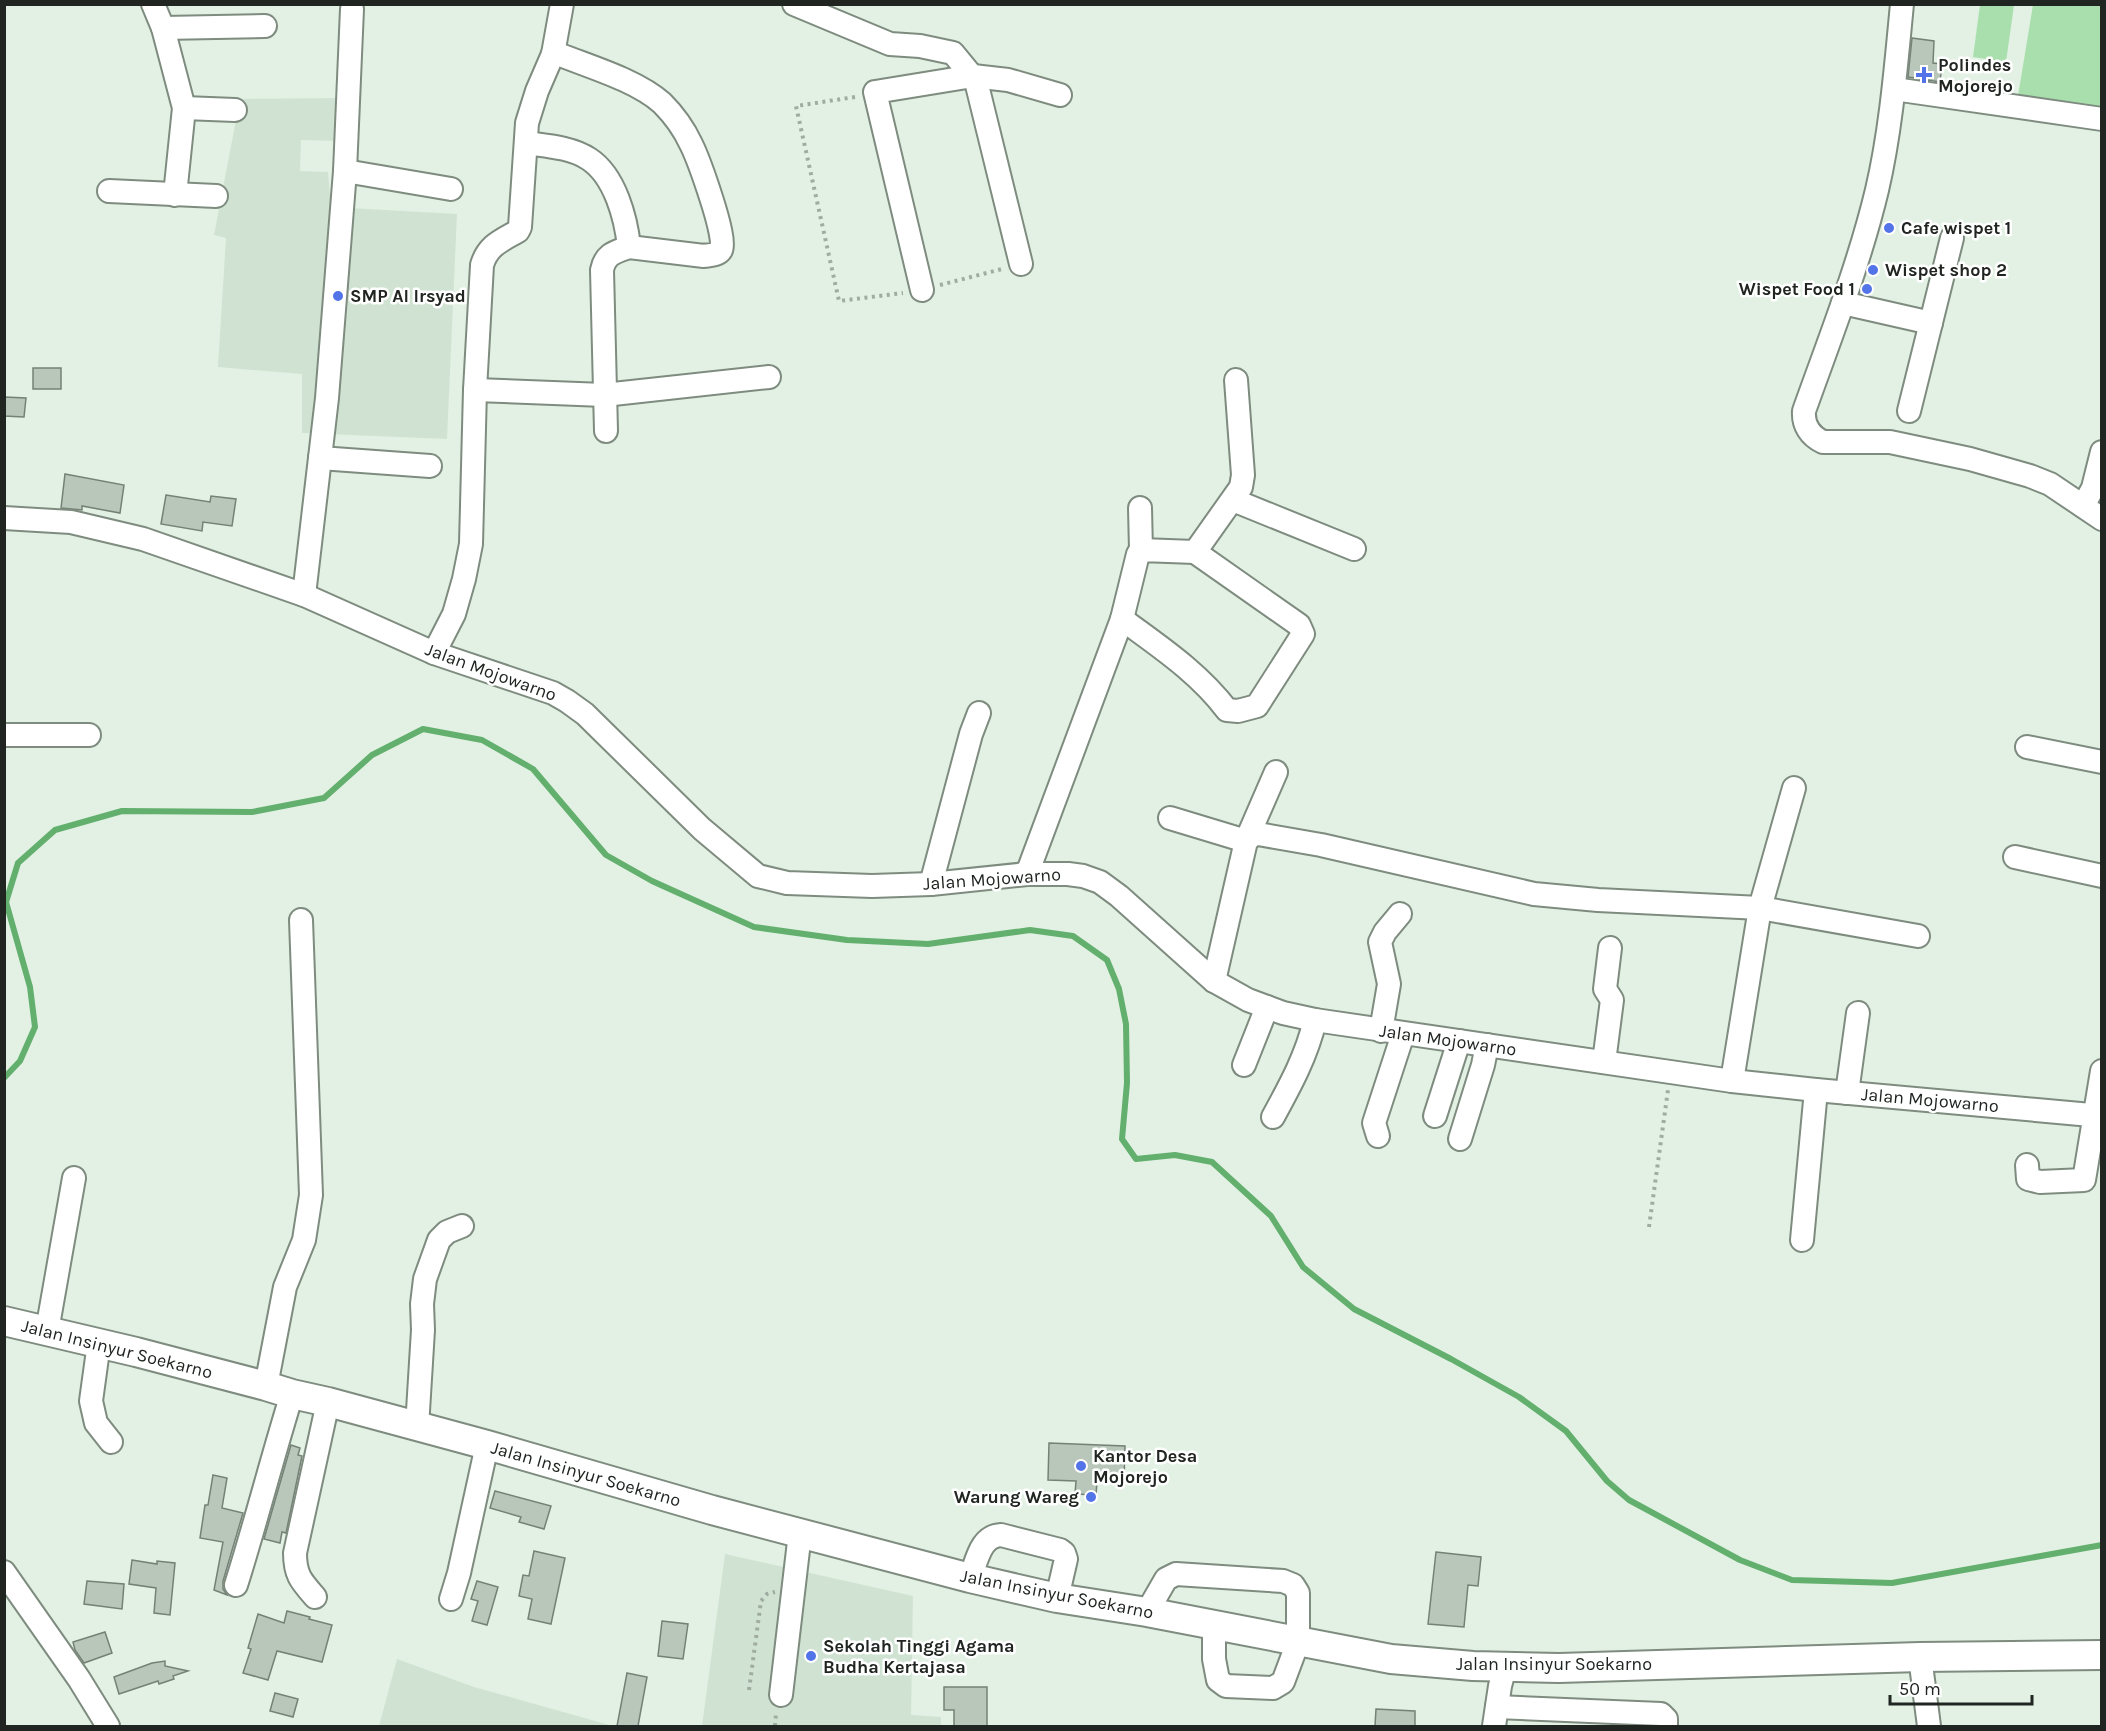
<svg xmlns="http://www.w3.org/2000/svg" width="2106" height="1731" font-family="Karla,sans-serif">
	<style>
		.built { fill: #d0e3d2 }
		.green { fill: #a8dfad }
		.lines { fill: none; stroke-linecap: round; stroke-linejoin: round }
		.stream { stroke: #63af6e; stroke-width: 6 }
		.building { fill: #b9c6ba; stroke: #758176; stroke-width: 1.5 }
		.minor-casing { stroke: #7e8b7f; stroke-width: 26 }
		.major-casing { stroke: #7e8b7f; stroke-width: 32 }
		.path { stroke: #a0aca1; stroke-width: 4; stroke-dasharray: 3 4.5; stroke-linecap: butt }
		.minor { stroke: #fff; stroke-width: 22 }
		.major { stroke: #fff; stroke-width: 28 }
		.poi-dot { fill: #5373e8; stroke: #fff; stroke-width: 2 }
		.labels { text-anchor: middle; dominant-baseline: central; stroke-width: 5; stroke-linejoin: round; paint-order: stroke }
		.poi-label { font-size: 18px; font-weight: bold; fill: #202521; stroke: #fff; text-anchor: start }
		.street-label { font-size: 18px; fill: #202521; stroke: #fff }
	</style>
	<rect width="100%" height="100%" fill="#e2f1e3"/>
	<g class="built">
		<path d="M346,98L340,141L301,140L300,171L328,172L331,207L457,214L447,439L302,433V374L218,367L226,238L214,235L240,99Z"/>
		<path d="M725,1554L913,1596L911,1715L941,1717V1726H702Z"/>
		<path d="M397,1659L474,1687L613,1726H379Z"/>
	</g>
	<g class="green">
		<path d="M1980,5H2014L2006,62L1973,57Z"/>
		<path d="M2033,5H2101V109L2018,96Z"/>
	</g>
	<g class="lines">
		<path class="stream" d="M4,1078L20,1061L35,1027L30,987L6,902L18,863L55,830L122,811L252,812L324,798L372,755L423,729L482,740L533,769L606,855L652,881L754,927L847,940L928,944L1030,930L1073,936L1107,960L1119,989L1126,1024L1127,1083L1122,1139L1136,1159L1175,1155L1212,1162L1271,1216L1303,1267L1354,1309L1451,1359L1519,1397L1566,1431L1607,1481L1629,1500L1740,1560L1792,1580L1892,1583L2102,1545"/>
	</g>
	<g class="building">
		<path d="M1912,38L1934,41L1933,63L1942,64L1940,82L1908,77Z"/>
		<rect x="33" y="368" width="28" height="21"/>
		<path d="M4,397L26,398L24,417L4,416Z"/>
		<path d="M65,474L124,485L120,513L82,506V510L61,508Z"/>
		<path d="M166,495L210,502L211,496L236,499L232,526L203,522L202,531L161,524Z"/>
		<path d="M1049,1443L1125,1446L1124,1482H1097L1096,1495L1075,1494L1076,1481L1048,1480Z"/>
		<path d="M291,1445L300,1448L298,1455L302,1456L286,1533L282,1532L280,1543L264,1539Z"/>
		<path d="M213,1475L227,1478L222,1508L243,1513L223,1581V1589L227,1595L214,1590L223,1542L200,1538L205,1505H208Z"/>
		<path d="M495,1491L551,1506L544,1529L519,1522L521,1517L490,1508Z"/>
		<path d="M534,1551L565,1558L551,1624L528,1619L532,1599L519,1596L523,1575L529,1576Z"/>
		<path d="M1436,1552L1481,1557L1478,1586L1468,1585L1464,1627L1428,1624Z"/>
		<path d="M132,1560L157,1564V1561L175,1563L170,1615L154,1613L156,1588L129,1584Z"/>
		<path d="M87,1581L124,1584L122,1609L84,1604Z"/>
		<path d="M477,1581L498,1587L487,1625L472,1621L478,1601L471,1599Z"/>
		<path d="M287,1611L310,1617L309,1619L332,1625L322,1662L277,1651L268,1680L243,1673L251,1649L248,1648L258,1614L284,1623Z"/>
		<path d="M662,1621L688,1624L683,1659L658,1656Z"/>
		<path d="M105,1632L112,1653L84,1663L75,1650L73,1642Z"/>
		<path d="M165,1661V1666L188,1671L173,1676L174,1679L159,1684L158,1681L119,1694L114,1677L152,1663Z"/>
		<path d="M627,1673L647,1677L638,1726H617Z"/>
		<path d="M944,1687H987V1726H954V1710H944Z"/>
		<path d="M275,1693L298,1699L293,1717L270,1711Z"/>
		<path d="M1376,1709L1415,1711V1726H1375Z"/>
	</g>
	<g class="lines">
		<g class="minor-casing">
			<g id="minor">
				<path d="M153,4L163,28L184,108L175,195"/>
				<path d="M794,4L890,44L920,46L953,53L976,81L1021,264"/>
				<path d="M1902,4C1896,66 1891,130 1877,190C1859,265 1830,338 1804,411C1803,425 1810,436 1823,442H1890L1970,459L2030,476L2050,484L2102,519"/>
				<path d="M163,28L265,26"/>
				<path d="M553,54H558C590,67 636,80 662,103C674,115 684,129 691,144C698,158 728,239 721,250C718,255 710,255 704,256L629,247"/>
				<path d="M1894,89L2102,119"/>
				<path d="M184,108L235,110"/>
				<path d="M526,143C546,146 571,147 589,159C615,176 626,218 629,247C615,252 605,254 602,270L606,431"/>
				<path d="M345,171L451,189"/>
				<path d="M109,191L216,196"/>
				<path d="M922,290L875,92L973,76L1008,80L1060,95"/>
				<path d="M1843,303L1931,323"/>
				<path d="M475,390L604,395L769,377"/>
				<path d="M1909,411L1952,238"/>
				<path d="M320,458L430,466"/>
				<path d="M1233,500L1354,549"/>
				<path d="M2083,506L2093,488L2102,452"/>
				<path d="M1140,508L1141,550"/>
				<path d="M4,518L71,522L143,539L304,595L434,653L553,693L567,701L585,714L702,829L758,876L787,883L872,886L931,884L1027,874H1068L1083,876L1100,882L1119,896L1214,981L1248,1000L1283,1013L1315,1020L1732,1081L1816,1090L2102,1116"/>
				<path d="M304,595L327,398L345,171L352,9"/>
				<path d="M1122,619C1160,647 1198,672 1227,710L1238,711L1257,706L1303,634L1299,625L1195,552"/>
				<path d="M434,653L454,614L464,579L471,544L475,390L482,265C488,245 501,241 518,231L520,227L527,123L537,91L553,54L562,4"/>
				<path d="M4,735H89"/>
				<path d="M2027,747L2102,762"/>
				<path d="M1170,818L1246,841L1276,772"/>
				<path d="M2015,857L2102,876"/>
				<path d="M1027,874L1122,619L1138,554L1141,550L1195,552L1241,487L1243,475L1236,380"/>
				<path d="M931,884L971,734L979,713"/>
				<path d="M1214,981L1246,841L1253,835L1258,834L1321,845L1534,894L1598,900L1760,908L1918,936"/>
				<path d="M1381,1031L1389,984L1380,942L1385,932L1400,914"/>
				<path d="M1604,1062L1612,1000L1605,989L1610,948"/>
				<path d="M1244,1065L1267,1007"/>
				<path d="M1732,1081L1760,908L1794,788"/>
				<path d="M1847,1093L1858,1013"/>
				<path d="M1435,1116L1459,1041"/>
				<path d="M1273,1117C1290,1086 1307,1055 1315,1020"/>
				<path d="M1378,1136L1374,1123L1403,1034"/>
				<path d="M1460,1139L1483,1065L1487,1045"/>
				<path d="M2027,1165L2028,1179L2040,1182L2084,1180L2102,1071"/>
				<path d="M1802,1240L1816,1090"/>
				<path d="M47,1331L74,1178"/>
				<path d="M99,1343L91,1401L96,1423L111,1442"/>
				<path d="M266,1386L285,1287L304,1240L311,1195L301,920"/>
				<path d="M417,1427L423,1330L422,1304L425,1279L439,1240L447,1232L462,1226"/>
				<path d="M4,1572L79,1679L108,1726"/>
				<path d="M970,1578C977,1561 980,1536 1001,1535L1060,1550L1064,1553L1066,1559L1057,1598"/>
				<path d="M236,1585C256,1522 272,1458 292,1394"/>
				<path d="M315,1597C301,1581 295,1575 295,1553L328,1402"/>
				<path d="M451,1599L459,1573L487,1445"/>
				<path d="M1147,1612L1166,1579L1176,1574L1283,1581L1293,1585L1298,1593V1642L1283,1682L1273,1688L1226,1686L1218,1680L1214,1659V1626"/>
				<path d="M1920,1657L1929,1726"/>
				<path d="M781,1695L800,1533"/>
				<path d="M1497,1707L1661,1714L1666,1719V1726"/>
				<path d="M1494,1726L1500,1686L1505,1667"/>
			</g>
		</g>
		<g class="major-casing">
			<path id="major" d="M4,1321L136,1352L266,1386L292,1394L328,1402L487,1445L712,1510L970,1578L1057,1598L1147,1612L1391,1659L1473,1666L1559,1668L1920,1657L2102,1655"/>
		</g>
		<g class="path">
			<path d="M855,97L796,106L839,301L903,293"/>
			<path d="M940,285L1002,269"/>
			<path d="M1649,1227L1668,1090"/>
			<path d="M749,1690L761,1601L767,1594L775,1592"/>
			<path d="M775,1726L776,1713"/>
		</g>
		<use href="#minor" class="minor"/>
		<use href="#major" class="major"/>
	</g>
	<g class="poi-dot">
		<path d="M1921 66h6v6h6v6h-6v6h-6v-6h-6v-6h6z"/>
		<circle cx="1889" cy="228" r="6"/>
		<circle cx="1873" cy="270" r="6"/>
		<circle cx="1867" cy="289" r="6"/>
		<circle cx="338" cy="296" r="6"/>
		<circle cx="1081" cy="1466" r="6"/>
		<circle cx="1091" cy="1497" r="6"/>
		<circle cx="811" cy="1656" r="6"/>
	</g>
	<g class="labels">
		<g class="poi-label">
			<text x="1938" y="65">Polindes<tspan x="1938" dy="21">Mojorejo</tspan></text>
			<text x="1901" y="228">Cafe wispet 1</text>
			<text x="1885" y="270">Wispet shop 2</text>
			<text x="1855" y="289" text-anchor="end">Wispet Food 1</text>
			<text x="350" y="296">SMP Al Irsyad</text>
			<text x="1093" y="1456">Kantor Desa<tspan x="1093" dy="21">Mojorejo</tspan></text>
			<text x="1079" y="1497" text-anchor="end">Warung Wareg</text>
			<text x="823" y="1646">Sekolah Tinggi Agama<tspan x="823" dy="21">Budha Kertajasa</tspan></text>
		</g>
		<g class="street-label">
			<text transform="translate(491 672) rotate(20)">Jalan Mojowarno</text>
			<text transform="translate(992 879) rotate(-4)">Jalan Mojowarno</text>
			<text transform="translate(1448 1040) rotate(8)">Jalan Mojowarno</text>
			<text transform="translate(1930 1100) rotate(5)">Jalan Mojowarno</text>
			<text transform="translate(117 1349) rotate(14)">Jalan Insinyur Soekarno</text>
			<text transform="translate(586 1474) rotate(16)">Jalan Insinyur Soekarno</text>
			<text transform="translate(1057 1594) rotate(11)">Jalan Insinyur Soekarno</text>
			<text x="1554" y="1664">Jalan Insinyur Soekarno</text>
		</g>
	</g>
	<rect width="2106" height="1731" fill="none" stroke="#202521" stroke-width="12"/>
	<path d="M1890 1695v9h142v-9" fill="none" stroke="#202521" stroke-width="3"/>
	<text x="1899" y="1695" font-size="18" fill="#202521" stroke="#ffffff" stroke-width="4.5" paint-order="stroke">50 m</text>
</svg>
